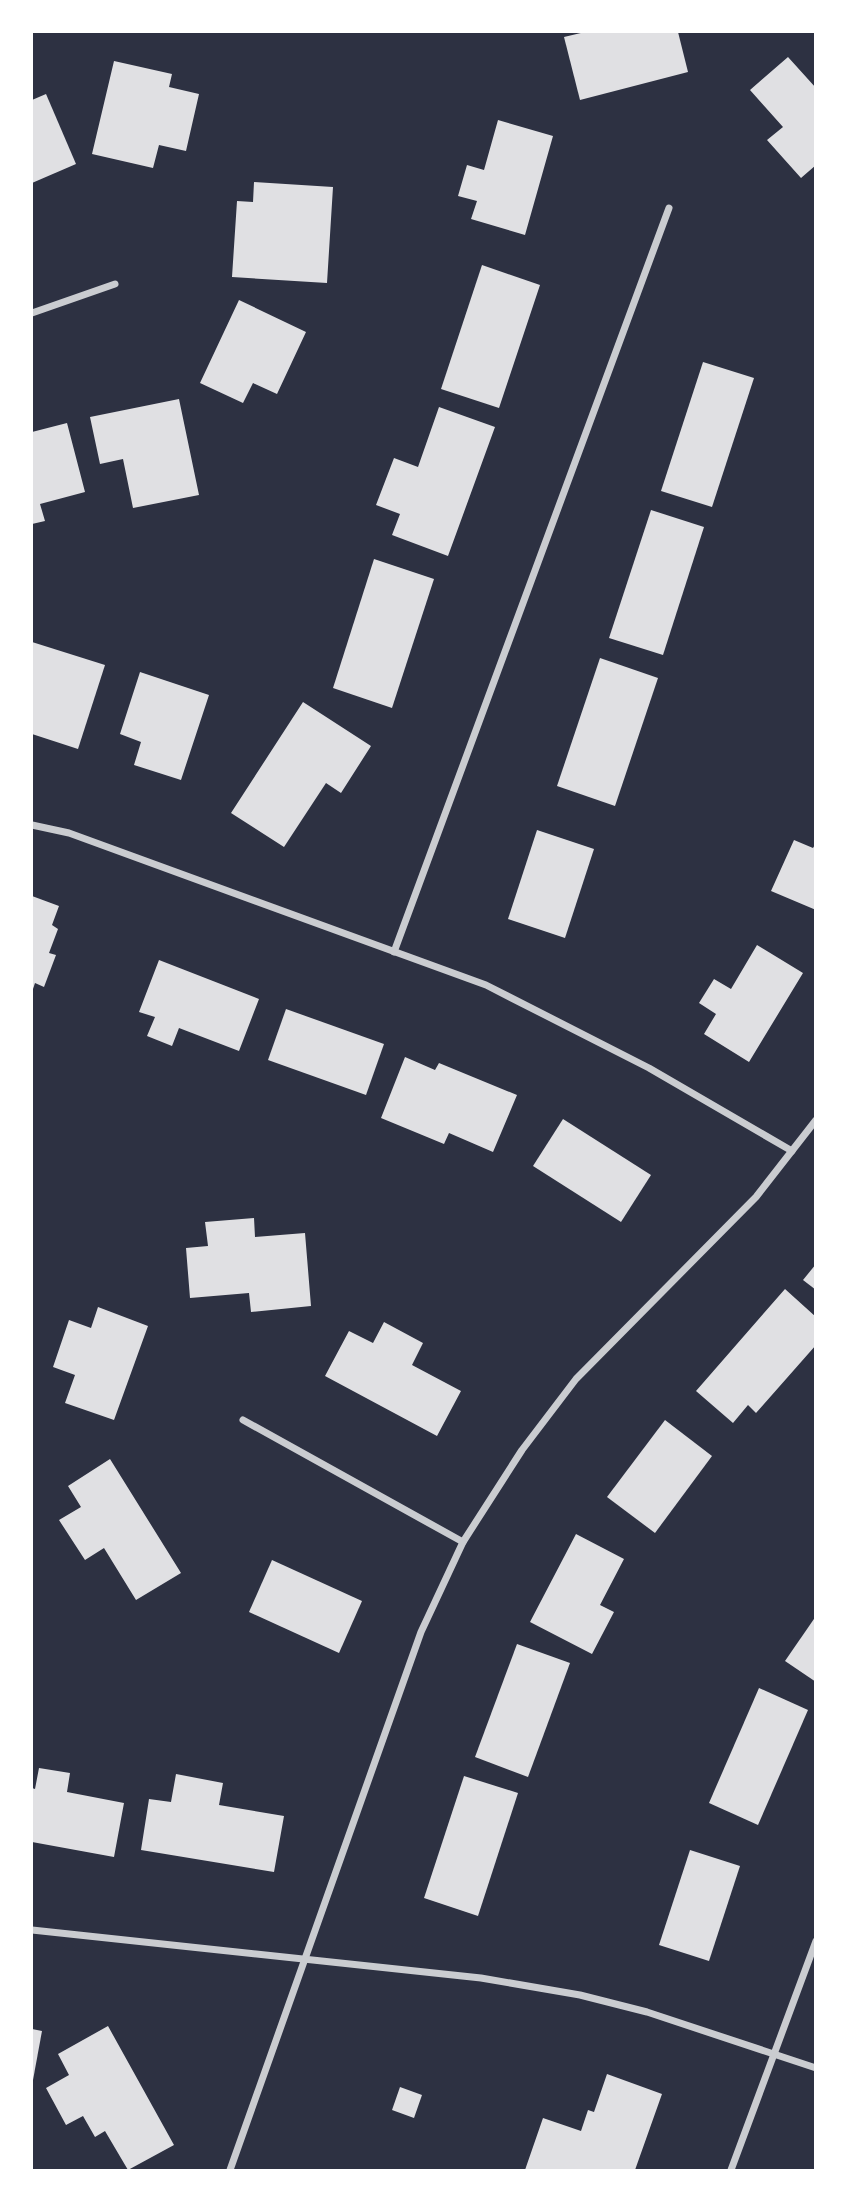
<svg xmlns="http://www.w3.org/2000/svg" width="847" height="2202" font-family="Manrope,sans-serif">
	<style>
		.building { fill: #e0e0e3 }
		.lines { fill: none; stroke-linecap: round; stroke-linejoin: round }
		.minor { stroke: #caccd0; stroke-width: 7 }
	</style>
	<rect width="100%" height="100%" fill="#2d3142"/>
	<g class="building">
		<path d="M585,32H678L688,72L580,100L564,37Z"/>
		<path d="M788,57L816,88V165L801,178L767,140L783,127L750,90Z"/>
		<path d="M114,61L172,74L169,87L199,94L186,151L159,145L153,168L92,154Z"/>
		<path d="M46,94L76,164L32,183V100Z"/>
		<path d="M498,120L553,136L525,235L471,219L477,201L458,196L467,165L484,170Z"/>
		<path d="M254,182L333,187L327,283L232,277L237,201L253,202Z"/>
		<path d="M482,265L540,285L499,408L441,389Z"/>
		<path d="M239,300L306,332L277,394L253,383L243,403L200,383Z"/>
		<path d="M703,362L754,378L712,507L661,491Z"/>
		<path d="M179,399L199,495L133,508L123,459L100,464L90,417Z"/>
		<path d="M439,407L495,427L448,556L392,535L400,514L376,505L394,458L418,467Z"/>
		<path d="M67,423L85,492L40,504L45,521L32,524V432Z"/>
		<path d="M651,510L704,527L663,655L609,638Z"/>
		<path d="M374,559L434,579L392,708L333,688Z"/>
		<path d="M32,642L105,665L78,749L32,734Z"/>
		<path d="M600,658L658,678L615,806L557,786Z"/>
		<path d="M140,672L209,695L181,780L134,765L141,742L120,734Z"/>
		<path d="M303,702L371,746L341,793L326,783L284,847L231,813Z"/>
		<path d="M537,830L594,849L565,938L508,919Z"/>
		<path d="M794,840L813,848L816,843V910L771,891Z"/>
		<path d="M32,896L59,906L52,925L58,929L49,953L56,955L44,987L35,983L32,992Z"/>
		<path d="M757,945L803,973L749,1062L704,1034L716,1014L699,1003L714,979L731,989Z"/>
		<path d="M159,960L259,999L239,1051L179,1028L172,1046L147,1036L155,1017L139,1012Z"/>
		<path d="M286,1009L384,1044L366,1095L268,1060Z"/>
		<path d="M405,1057L435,1070L439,1063L517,1095L493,1152L449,1133L444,1144L381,1118Z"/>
		<path d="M563,1119L651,1175L621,1222L533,1166Z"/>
		<path d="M254,1218L255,1237L305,1233L311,1306L251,1312L249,1293L190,1298L186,1248L208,1246L205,1222Z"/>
		<path d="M816,1264V1290L803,1280Z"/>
		<path d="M785,1289L816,1317V1345L756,1413L748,1405L733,1423L696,1391Z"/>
		<path d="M98,1307L148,1326L114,1420L65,1403L75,1375L53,1367L69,1320L91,1328Z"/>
		<path d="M384,1322L423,1343L412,1365L461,1391L437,1436L325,1376L349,1331L373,1343Z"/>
		<path d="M665,1420L712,1456L655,1533L607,1497Z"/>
		<path d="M110,1459L181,1573L136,1600L104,1548L85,1560L59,1520L81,1507L68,1486Z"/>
		<path d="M576,1534L624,1559L600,1605L614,1612L592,1654L530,1622Z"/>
		<path d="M272,1560L362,1601L339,1653L249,1612Z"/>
		<path d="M816,1616V1682L785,1661Z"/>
		<path d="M517,1644L570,1663L528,1777L475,1757Z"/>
		<path d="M759,1688L808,1710L758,1825L709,1803Z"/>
		<path d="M39,1768L70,1773L67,1792L124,1803L114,1857L32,1842V1788L35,1789Z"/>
		<path d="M176,1774L223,1783L219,1805L284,1816L274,1872L141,1850L149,1799L171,1802Z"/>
		<path d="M464,1776L518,1793L478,1916L424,1898Z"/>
		<path d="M690,1850L740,1866L709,1961L659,1945Z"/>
		<path d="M108,2026L174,2145L128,2170L105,2131L95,2137L83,2116L66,2125L46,2088L69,2075L58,2054Z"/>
		<path d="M32,2029L42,2031L33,2080H32Z"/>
		<path d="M607,2074L662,2094L635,2170H525L543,2118L581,2131L588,2110L594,2112Z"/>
		<path d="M400,2087L422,2095L414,2118L392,2110Z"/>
	</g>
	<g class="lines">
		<g class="minor">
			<path d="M32,313L115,284"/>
			<path d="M32,825L69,833L486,985L649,1068L792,1151"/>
			<path d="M394,952L669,208"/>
			<path d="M243,1420L463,1542"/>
			<path d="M32,1930L481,1978L580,1995L647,2012L816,2068"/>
			<path d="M230,2170L421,1632L463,1542L522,1450L576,1379L756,1197L816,1120"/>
			<path d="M731,2170L816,1941"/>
		</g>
	</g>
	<rect width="847" height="2202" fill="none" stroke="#ffffff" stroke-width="66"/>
</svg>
